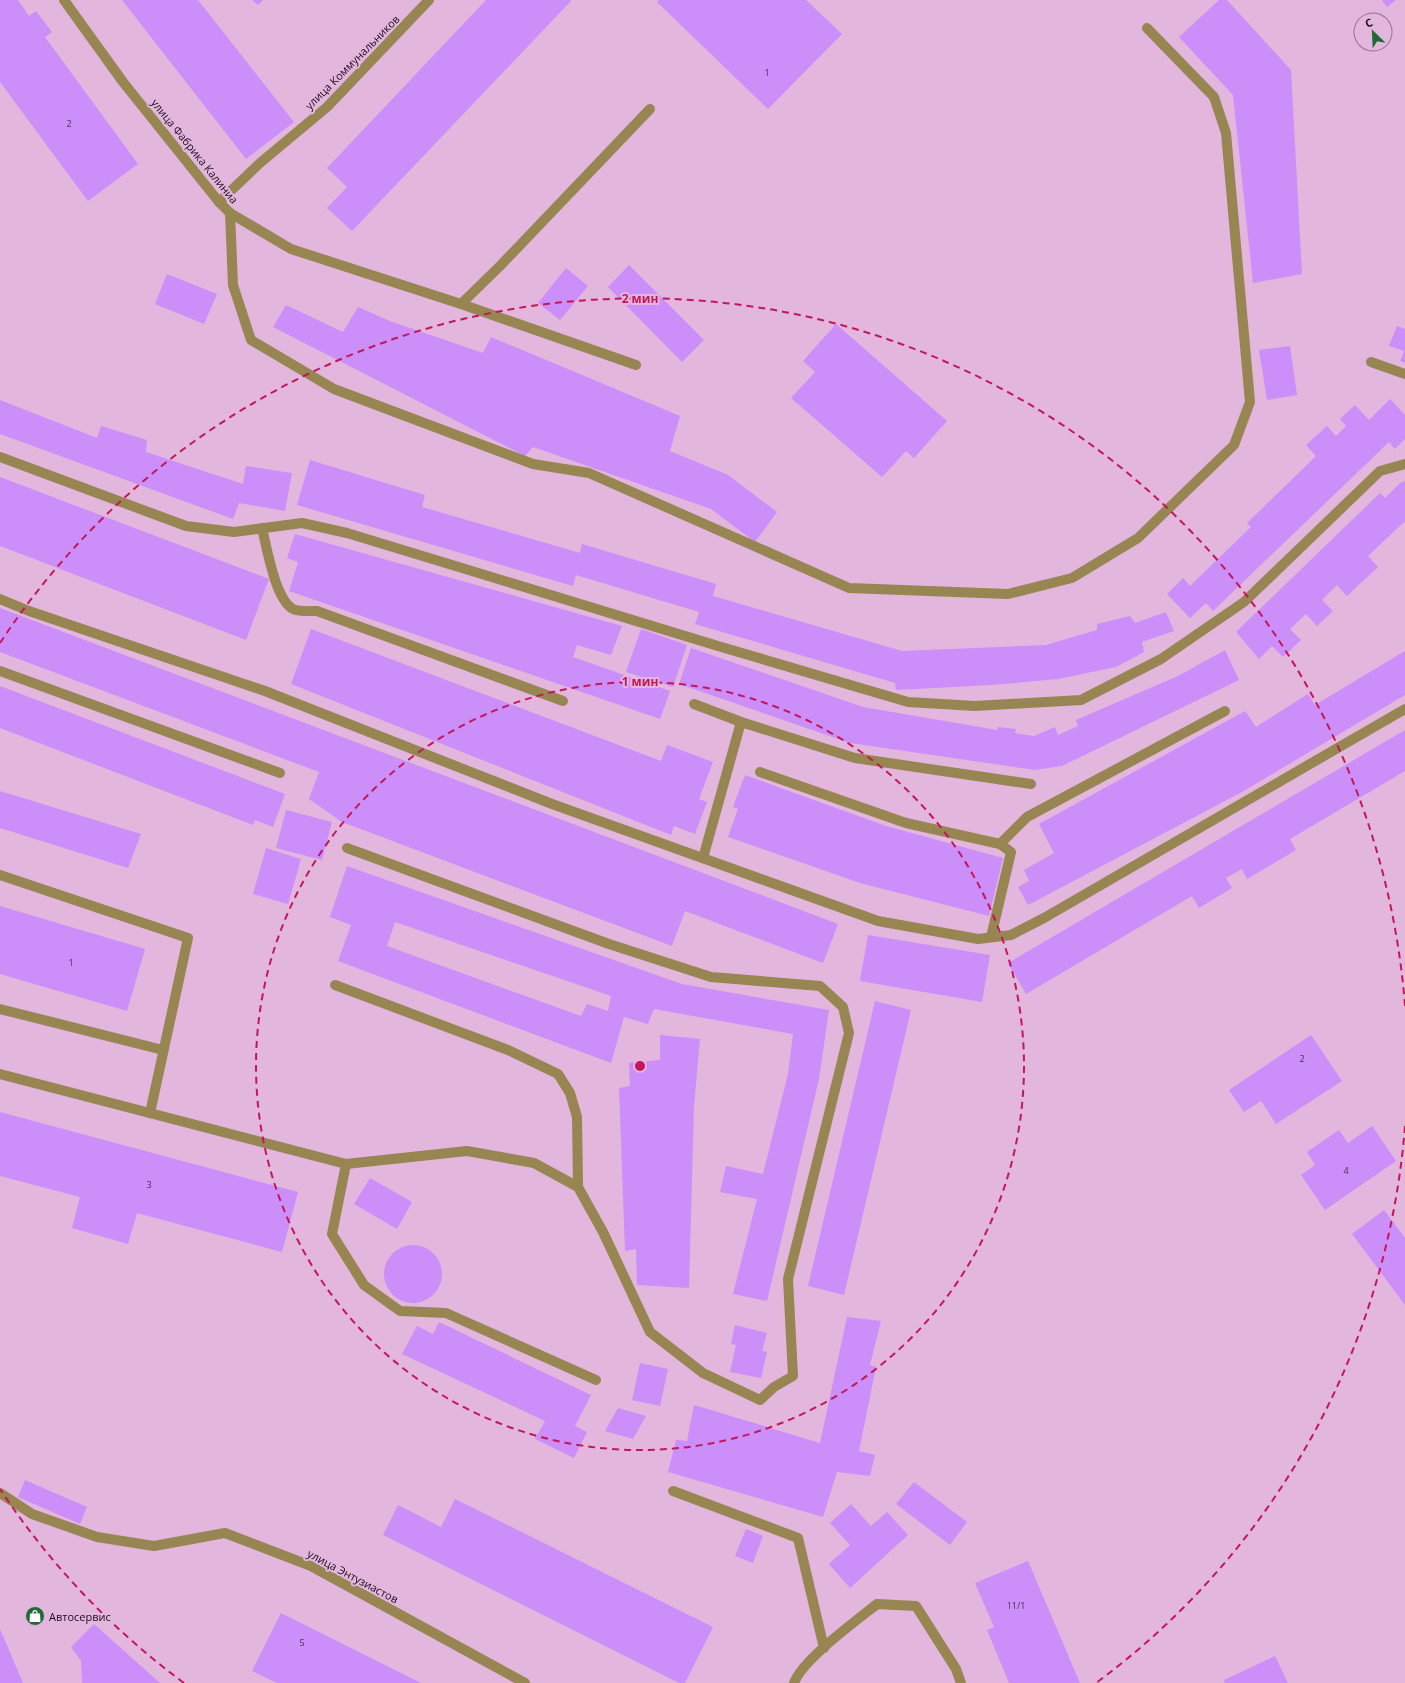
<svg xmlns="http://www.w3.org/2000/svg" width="1405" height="1683" font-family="'Open Sans',sans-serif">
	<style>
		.building { fill: #cc8ef9; fill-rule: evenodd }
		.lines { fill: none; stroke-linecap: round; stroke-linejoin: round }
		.lane { stroke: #978552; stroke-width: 10 }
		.street { stroke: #978552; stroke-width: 10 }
		.ring { fill: none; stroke: #c2185b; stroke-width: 2; stroke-dasharray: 7 5 }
		.labels { text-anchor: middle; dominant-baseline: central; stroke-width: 4; stroke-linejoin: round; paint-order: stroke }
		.number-label { font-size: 9px; fill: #492d53 }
		.street-label { font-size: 11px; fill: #1d0d1c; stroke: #e3b6de }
		.poi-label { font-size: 11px; fill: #1d0d1c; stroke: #e3b6de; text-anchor: start }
		.centre { fill: #c2185b; stroke: #e3b6de; stroke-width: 2 }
		.ring-label { font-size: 12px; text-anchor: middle; font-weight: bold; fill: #c2185b; stroke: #e3b6de; stroke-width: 4; stroke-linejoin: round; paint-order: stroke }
	</style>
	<rect width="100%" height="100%" fill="#e3b6de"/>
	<g class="building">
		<path d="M0,0H18L29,16L36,11L52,32L45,37L138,164L88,201L0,82Z"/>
		<path d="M122,0H198L294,122L246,159Z"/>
		<path d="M252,0H263L258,5Z"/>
		<path d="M486,0H570L571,1L352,231L327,208L347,187L327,168Z"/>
		<path d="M659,0H806L842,34L768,109L657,2Z"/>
		<path d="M1219,0H1227L1291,70L1302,274L1253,283L1233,95L1179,37Z"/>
		<path d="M1382,0H1396L1387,7Z"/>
		<path d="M629,265L704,340L682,362L608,287Z"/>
		<path d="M566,268L588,286L560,320L538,303Z"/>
		<path d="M167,274L217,294L204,324L155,304Z"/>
		<path d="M286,305L343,332L358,307L390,321L483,353L491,337L680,416L670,451L728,475L777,512L755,542L711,509L533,447L525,456L273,327Z"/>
		<path d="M836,324L947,421L914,458L906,451L882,477L791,398L815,372L803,361Z"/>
		<path d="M1397,326L1405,329V363L1400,361L1404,351L1389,346Z"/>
		<path d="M1290,346L1297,395L1267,400L1259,350Z"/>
		<path d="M1390,399L1405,415V439L1395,449L1389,442L1213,611L1206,603L1190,618L1167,594L1183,578L1190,586L1251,527L1247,523L1316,456L1306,445L1327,426L1336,436L1346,426L1340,419L1355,405L1369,420Z"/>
		<path d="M0,400L97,438L101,426L147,440L146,452L243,484L246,466L292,473L285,511L239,503L233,519L0,434Z"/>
		<path d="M310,460L425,495L422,507L580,553L582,544L716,584L713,596L902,651L1046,645L1097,630V624L1130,616L1135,623L1166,612L1174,631L1142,642L1144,652L1116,667L1058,679L992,685L896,690L895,683L695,624L699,612L576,575L573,586L297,505Z"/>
		<path d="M0,477L269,579L246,640L0,546Z"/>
		<path d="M1405,481V523L1404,522L1368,556L1378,567L1347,596L1337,585L1322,600L1333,611L1317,626L1306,614L1290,629L1301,640L1283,657L1272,646L1259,659L1236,632L1380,493L1385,498L1400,483Z"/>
		<path d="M295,534L622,626L611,655L577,645L573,657L670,691L660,719L289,591L298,562L287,558Z"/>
		<path d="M0,608L838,924L823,963L685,911L672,946L342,822L309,799L319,772L0,652Z"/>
		<path d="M311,629L661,761L667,745L713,762L699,799L707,802L695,834L674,826L671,835L291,684Z"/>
		<path d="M641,629L687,645L673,687L626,672Z"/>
		<path d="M691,648L863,707L997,730L998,727L1016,729L1015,733L1034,736L1055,727L1058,735L1078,726L1076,720L1178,676L1225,650L1239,680L1062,766L1035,770L850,743L679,684Z"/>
		<path d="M1405,651V695L1242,792L1028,905L1018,887L1029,881L1024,870L1054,853L1039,824L1245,711L1256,727L1308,694L1315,705Z"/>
		<path d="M0,686L285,794L273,827L255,820L253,825L0,728Z"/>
		<path d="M1405,730V771L1290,839L1296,850L1247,879L1242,869L1226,878L1232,888L1199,908L1192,896L1026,994L1008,963Z"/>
		<path d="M745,775L886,826L1003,858L989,916L860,883L728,837L738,809L733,807Z"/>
		<path d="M0,791L141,834L128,868L0,828Z"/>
		<path d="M286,810L332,822L322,860L276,848Z"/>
		<path d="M266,848L301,859L288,904L253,894Z"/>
		<path d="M347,866L682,984L829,1010L819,1079L767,1301L733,1294L757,1199L720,1192L726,1166L763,1174L788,1074L793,1034L654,1009L648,1024L624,1017L611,1063L338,961L351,925L330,917ZM395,922L611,996L608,1011L587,1004L581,1016L387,946Z"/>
		<path d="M0,906L145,949L127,1011L0,974Z"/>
		<path d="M868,935L990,955L982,1002L860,981Z"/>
		<path d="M875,1001L911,1010L844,1295L808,1286Z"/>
		<path d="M660,1035L700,1039L694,1106L689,1288L637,1285L636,1249L625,1251L619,1088L630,1086L629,1063L660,1060Z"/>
		<path d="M1311,1035L1342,1081L1276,1124L1261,1101L1244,1112L1229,1090Z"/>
		<path d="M0,1112L298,1192L282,1252L137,1213L128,1244L72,1228L80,1197L0,1176Z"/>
		<path d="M1372,1126L1396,1161L1325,1210L1301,1175L1315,1165L1307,1152L1339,1130L1348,1143Z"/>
		<path d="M370,1178L412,1202L397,1229L354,1204Z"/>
		<path d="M1384,1210L1405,1238V1305L1352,1234Z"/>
		<circle cx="413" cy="1274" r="29"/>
		<path d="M847,1317L881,1321L870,1365L876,1367L859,1451L875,1455L870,1476L837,1472L823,1517L668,1472L676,1440L687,1441L694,1405L820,1443Z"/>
		<path d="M439,1322L591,1395L575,1426L587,1432L574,1458L535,1439L545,1421L402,1354L417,1326L433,1334Z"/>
		<path d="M735,1325L767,1333L762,1351L767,1352L761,1378L730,1372L736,1345L731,1344Z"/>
		<path d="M640,1363L668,1369L660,1406L632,1400Z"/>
		<path d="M618,1408L646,1416L633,1439L605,1431Z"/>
		<path d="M25,1480L87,1507L80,1524L18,1497Z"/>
		<path d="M914,1482L967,1522L950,1545L896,1504Z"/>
		<path d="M455,1499L713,1627L685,1683H679L383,1535L398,1505L441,1527Z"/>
		<path d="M851,1504L871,1526L887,1512L908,1535L850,1588L829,1564L850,1545L830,1523Z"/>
		<path d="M746,1529L763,1536L753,1563L735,1556Z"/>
		<path d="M1028,1561L1080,1683H1009L987,1630L994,1627L975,1583Z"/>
		<path d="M281,1613L421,1683H277L252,1671Z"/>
		<path d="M94,1624L160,1683H82L81,1661L71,1647Z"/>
		<path d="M0,1629L23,1683H0Z"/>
		<path d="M1275,1656L1288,1683H1225L1224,1680Z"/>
	</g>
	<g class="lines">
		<g class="lane">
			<path d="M230,213L233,285L251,340L334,389L533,464L589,473L849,588L1008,594L1072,578L1138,538L1234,445L1250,402L1226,133L1214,97L1147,28"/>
			<path d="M1371,362L1405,374"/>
			<path d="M636,365L461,304L500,266L650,109"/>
			<path d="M0,457L186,526L234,532L302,523L347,533L718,646L908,702L975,706L1081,700L1161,659L1244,602L1380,471L1405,464"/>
			<path d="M262,528C267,548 275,599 293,609C298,612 311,611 317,611L563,701"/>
			<path d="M0,599L29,611L265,691L552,804L878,921L978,939L1011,935L1044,918L1405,709"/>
			<path d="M0,671L280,773"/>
			<path d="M694,704L741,722L855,758L1031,784"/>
			<path d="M760,772L906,823L1000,844L1011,852L991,937"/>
			<path d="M1000,844L1027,817L1225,711"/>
			<path d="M703,858L741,722"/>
			<path d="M0,875L188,938L150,1113"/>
			<path d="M335,985L508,1050L558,1074L570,1093L577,1117L578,1187"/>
			<path d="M0,1009L163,1050"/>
			<path d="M0,1074L346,1164L467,1151L534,1163L578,1187L603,1232L650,1332L703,1373L760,1400L774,1387L793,1376L788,1279L849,1033L843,1007L820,986L711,977L609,944L347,848"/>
			<path d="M346,1164L332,1234L364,1285L400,1311L446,1313L596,1380"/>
			<path d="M673,1491L798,1538L824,1648"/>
			<path d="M794,1683C802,1660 856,1621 877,1604L916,1606L956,1669L961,1683"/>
		</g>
		<g class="street">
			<path d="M64,0L123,82L219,202L230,213L291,249L461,304"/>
			<path d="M219,202L260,163L327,107L429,0"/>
			<path d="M0,1493L32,1514L97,1537L154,1546L225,1533L311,1566L525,1683"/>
		</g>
	</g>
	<g class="ring">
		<circle cx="640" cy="1066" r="384"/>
		<path d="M1405 1126A767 767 0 0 1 1096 1683M184 1683A767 767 0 0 1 0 1489M0 643A767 767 0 0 1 1405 1006"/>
	</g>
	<defs>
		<g id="shop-disc" transform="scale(1)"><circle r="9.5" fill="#206936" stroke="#e3b6de"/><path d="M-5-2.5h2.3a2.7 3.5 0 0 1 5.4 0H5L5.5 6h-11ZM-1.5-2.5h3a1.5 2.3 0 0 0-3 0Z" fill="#fff"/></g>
	</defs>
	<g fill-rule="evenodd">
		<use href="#shop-disc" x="35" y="1616"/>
	</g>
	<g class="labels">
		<g class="number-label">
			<text x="767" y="72">1</text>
			<text x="69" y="123">2</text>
			<text x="71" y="962">1</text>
			<text x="1302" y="1058">2</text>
			<text x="1346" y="1170">4</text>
			<text x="149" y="1184">3</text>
			<text x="1016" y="1605">11/1</text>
			<text x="302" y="1642">5</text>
		</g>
		<g class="street-label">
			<text transform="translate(352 62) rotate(-45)">улица Коммунальников</text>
			<text transform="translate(195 151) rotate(51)">улица Фабрика Калиниа</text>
			<text transform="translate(353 1576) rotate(28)">улица Энтузиастов</text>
		</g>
		<g class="poi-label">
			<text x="49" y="1616">Автосервис</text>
		</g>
	</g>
	<circle cx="640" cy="1066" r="6" class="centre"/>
	<g class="ring-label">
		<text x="640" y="303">2 мин</text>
		<text x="640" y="686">1 мин</text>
	</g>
	<g transform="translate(1373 32) rotate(336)"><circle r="19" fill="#e3b6de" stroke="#947290"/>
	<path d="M0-3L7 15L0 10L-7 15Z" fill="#206936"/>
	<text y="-6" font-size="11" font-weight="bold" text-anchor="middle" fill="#1d0d1c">С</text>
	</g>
</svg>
